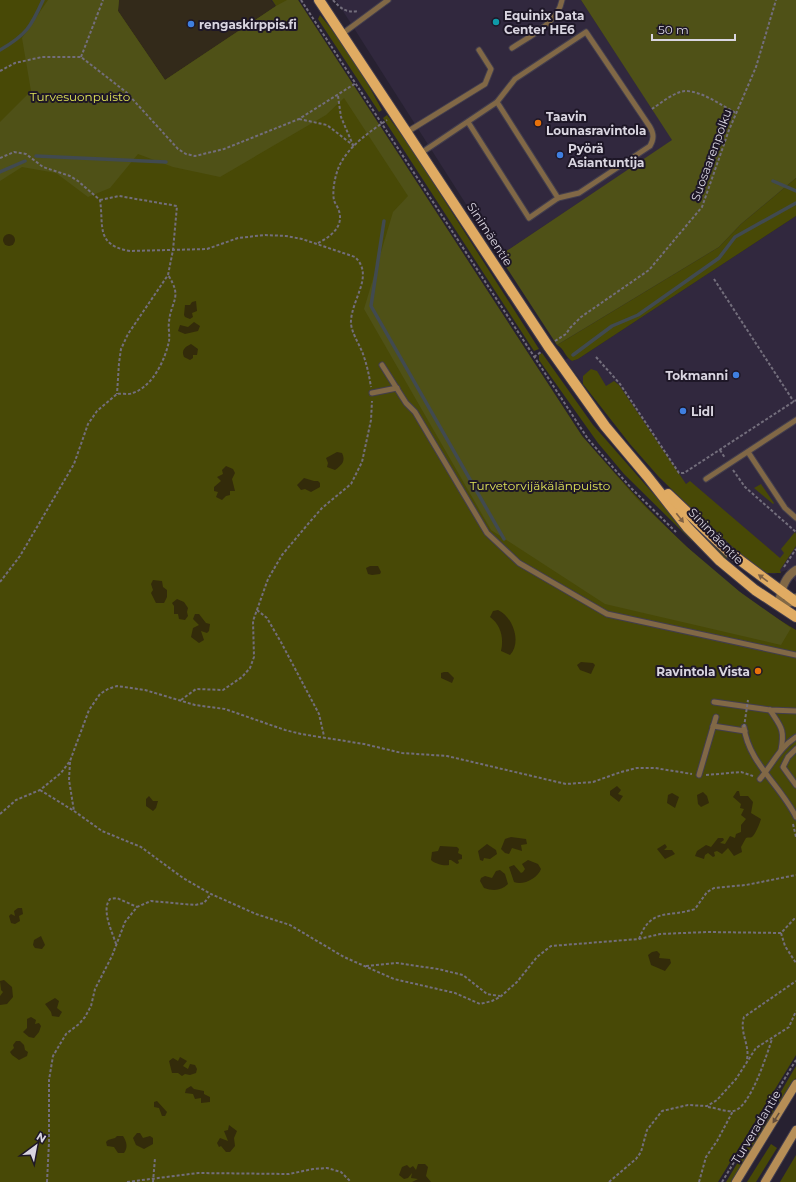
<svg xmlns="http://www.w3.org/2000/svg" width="796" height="1182" font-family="Montserrat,sans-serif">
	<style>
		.built { fill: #31283e }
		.industrial { fill: #332a1a }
		.green { fill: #484906 }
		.forest { fill: #4f5117 }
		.sand { fill: #332b0a }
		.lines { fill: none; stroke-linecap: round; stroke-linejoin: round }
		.stream { stroke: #414a50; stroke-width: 3.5 }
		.service-casing { stroke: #433e4d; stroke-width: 7 }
		.minor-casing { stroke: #433e4d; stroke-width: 10 }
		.secondary-casing { stroke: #433e4d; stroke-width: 10 }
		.primary-casing { stroke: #433e4d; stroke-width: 12 }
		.path { stroke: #736e7c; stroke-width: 2; stroke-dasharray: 3 2; stroke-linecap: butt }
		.service { stroke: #816846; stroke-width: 5 }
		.minor { stroke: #816846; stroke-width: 8 }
		.secondary { stroke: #b68e56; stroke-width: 8 }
		.primary { stroke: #e0ab62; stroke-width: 10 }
		.path-bridge { stroke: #736e7c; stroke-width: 2; stroke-dasharray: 3 2; stroke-linecap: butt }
		.oneway { fill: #7f6144 }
		.oneway2 { fill: #624d3c }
		.culture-dot { fill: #0f9aa8; stroke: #1e1727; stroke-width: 1.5 }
		.shop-dot { fill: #3f7fe0; stroke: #1e1727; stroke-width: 1.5 }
		.food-dot { fill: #e8710a; stroke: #1e1727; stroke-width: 1.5 }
		.labels { text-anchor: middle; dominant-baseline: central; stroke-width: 4; stroke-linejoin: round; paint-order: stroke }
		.poi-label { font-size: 12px; font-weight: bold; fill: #d9d5e0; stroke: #1e1727; text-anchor: start }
		.park-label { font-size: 12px; fill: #dfe357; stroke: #1e1727 }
		.street-label { font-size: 12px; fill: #d9d5e0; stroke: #1e1727 }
	</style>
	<rect width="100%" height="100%" fill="#272131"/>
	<g class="built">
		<path d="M336,0H581L673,140L499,256Z"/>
		<path d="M796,216V582L787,570L774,574L766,573L738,552L719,535L659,477L630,444L565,360L568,358L572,361L578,359Z"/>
	</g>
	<path class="industrial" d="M119,0H271L276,6L165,80L118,11Z"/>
	<g class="green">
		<path d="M0,0H119L118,11L165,80L276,6L272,0H298L582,436C645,508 712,581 796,630V1055L718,1182H0Z"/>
		<path d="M320,15C345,45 364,76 382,110L379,112L318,19Z"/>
		<path d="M387,115L411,148L539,349L534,351L383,118Z"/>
		<path d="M796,178V216L578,359L572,361C565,357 564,348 557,345L719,247L741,224Z"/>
		<path d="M542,353L593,425L693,539L692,541L624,474L598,443L539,360V355Z"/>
		<path d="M591,369L597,371L606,386L614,381L619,385L686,484L690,481L780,558L784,553L781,549L795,532L796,534V546L780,570L781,573H766L758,569L719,535L659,477L630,444L583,384V376Z"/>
		<path d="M761,484L774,503L773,504L754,488Z"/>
		<path d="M694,524L728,556L726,559L713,551L691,526Z"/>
		<path d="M796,1066V1078L781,1103L776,1100Z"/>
		<path d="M770,1109L775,1111L732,1182H726Z"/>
		<path d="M771,1144L777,1148L756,1182H747Z"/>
		<path d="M796,1155V1182H780Z"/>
	</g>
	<g class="forest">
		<path d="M48,0H119L118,11L165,80L276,6L287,0H298L582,436L637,499L687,547L740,592L791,628L781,645L605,604L491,530L364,309L393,212L408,196L344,98L326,115L220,177L173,167L138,154L110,188L88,197L56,173L22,167L0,181V122L31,91L22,38Z"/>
		<path d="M581,0H796V178L741,224L719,247L557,345L499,256L672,140Z"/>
	</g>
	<g class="sand">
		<circle cx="9" cy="240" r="6"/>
		<path d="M196,301L197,311L192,313L193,317L190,319L185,317L184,315L185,305H190L192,302Z"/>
		<path d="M194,322L200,326L198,331L185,334L178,331L180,325L188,327Z"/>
		<path d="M191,344L198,349L197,355H193V358L190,360L184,357C181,350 185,347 191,344Z"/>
		<path d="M337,452L342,453C346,461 342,465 335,470L327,467L328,463L326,458Z"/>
		<path d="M226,466L233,469L235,473L232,479L235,491H230V495L226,496L222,500L216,497L218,492L214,491V487L221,481L217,477L223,474L222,470Z"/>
		<path d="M304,478L314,481H318L320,483V487L311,492L305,489L301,490L297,485Z"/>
		<path d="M370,566H378L381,572L380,574L372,575L368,574L366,568Z"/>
		<path d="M153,580L162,581L163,587L167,590V597L164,603H156L151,593L153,590L151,584Z"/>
		<path d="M177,599L184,602L188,608L187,612L188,616L185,620L179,619L178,614H174V606L172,603Z"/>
		<path d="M498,610C513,617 522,642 510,655L501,651C504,638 501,625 490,617L493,611Z"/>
		<path d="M195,614H199L206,623L210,624L209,631L207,633L201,631L204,640L199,643L191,637L193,628L199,625L193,619Z"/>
		<path d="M581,662L593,663L595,665L591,674L580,670L577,665Z"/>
		<path d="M444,672H448L454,678L452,683L441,678V673Z"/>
		<path d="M617,786L621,790L618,794L623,796L619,802L610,795V791Z"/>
		<path d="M737,791H739L740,796H748L753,802L751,813L761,819C760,823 755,835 752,837C750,838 748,837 746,838L741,847L742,852L734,856L728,848L722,854L717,851L714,852L715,856L713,857L708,853L705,855L704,859L695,856L697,851L706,845L711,847L718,838H723L724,840L720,843L725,844L730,836L735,838L736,834L741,832V825L746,819L741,815L744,809L740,808L741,804L733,797Z"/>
		<path d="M703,792L707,796L709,803L701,807L698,804L697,795Z"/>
		<path d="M672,793L679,797L675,808L667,803L668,795Z"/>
		<path d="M149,796L153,801H158L156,808L153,811L146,806V799Z"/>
		<path d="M511,837L526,839L527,844L521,845L522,851L512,848L509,854L505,853L501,849L505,839Z"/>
		<path d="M487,844L496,850L497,854L490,859L484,858L483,861L480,860L478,851Z"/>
		<path d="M665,844L667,847L664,850H672L675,854L665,859L657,849Z"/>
		<path d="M440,846L457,847L459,849L458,853L462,855V859L458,860L459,863L457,864L451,860H449V865C444,866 435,864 431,860L432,852L438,851Z"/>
		<path d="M528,860L538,864L541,869C538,878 523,886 514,882L509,867L514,865L521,873L523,872L525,869L522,864Z"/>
		<path d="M500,870L505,874L508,884C501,891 493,891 484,888L480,881L481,878L485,876L492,878L496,871Z"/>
		<path d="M18,908H22L23,914L19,916L20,921L15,924L11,923L9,916L11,914L15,916L14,911Z"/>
		<path d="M41,936L45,945L42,949L35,948L33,945L34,940Z"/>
		<path d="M657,951L660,954L659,958L670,959L671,963L665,971L651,965L648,955L652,952Z"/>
		<path d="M4,980L12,987L13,997L7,1004L0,1005V996L3,992L1,990L0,981Z"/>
		<path d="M55,998L59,1001L57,1008L62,1012L59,1017L52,1016L51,1012L45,1004Z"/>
		<path d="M31,1017L36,1020L35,1024L39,1023L41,1026L39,1032L34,1038L29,1037L23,1032L27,1028V1019Z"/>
		<path d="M16,1041H20L24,1045L25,1050L28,1052L27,1056L19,1060L12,1055L10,1052L14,1048L13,1045Z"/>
		<path d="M180,1057L187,1061L183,1066L188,1069L190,1064L195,1065L197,1069L196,1073L190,1075L185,1074L182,1076L178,1073H172L169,1061L173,1058L178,1061Z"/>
		<path d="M191,1086L194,1089L204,1091V1094L210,1097V1102L201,1103V1098L195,1099L193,1094L185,1093L186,1089Z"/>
		<path d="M157,1101L167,1112L165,1116H162L159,1108L154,1107V1102Z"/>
		<path d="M229,1125L237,1131L234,1138L235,1146L230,1152H226L221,1146L219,1147L217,1143L220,1138L228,1141L224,1131L228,1130Z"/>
		<path d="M137,1133H140L143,1138L150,1136L153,1138V1144L144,1149L136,1145L133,1138Z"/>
		<path d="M117,1136H123C127,1142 128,1148 124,1153H118L114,1147L107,1146L106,1142L108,1140L115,1138Z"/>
		<path d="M418,1164H425L428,1167L426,1176L431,1182H412L418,1179L411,1178L412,1173L408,1178L404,1179L399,1175L402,1167L407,1165L410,1168L413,1166L416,1170Z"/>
	</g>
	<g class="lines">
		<g class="stream">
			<path d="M0,50C26,35 31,27 43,0"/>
			<path d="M36,156L166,162"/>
			<path d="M0,172L25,161"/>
			<path d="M773,181L796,191"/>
			<path d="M384,221L371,306L504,539"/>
			<path d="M573,355L612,326L638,315L719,258L735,237L796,203"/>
		</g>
		<g class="service-casing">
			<g id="service">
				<path d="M342,34L388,0"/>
				<path d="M512,48C530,36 558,23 562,0"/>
				<path d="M497,102L515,79L586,32L650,127C654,134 654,139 650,146L579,193L558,198"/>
				<path d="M407,132L485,84L491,69L479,50"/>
				<path d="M421,153L497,102L558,198L529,218L468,122"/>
				<path d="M382,365L406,403L415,412L487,533L519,563L607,614L796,655"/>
				<path d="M372,393L397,388"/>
				<path d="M748,452L785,508L796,518"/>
				<path d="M706,479L796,420"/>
				<path d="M714,702L770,710L796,711"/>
				<path d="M770,710C781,727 785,729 781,750"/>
				<path d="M713,726L745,731"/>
				<path d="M744,727C748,762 781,786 796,817"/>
				<path d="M796,749L788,757L783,767L796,785"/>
				<path d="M699,775L716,717"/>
				<path d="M760,779C772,765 780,747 796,737"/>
			</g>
		</g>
		<g class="minor-casing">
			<path id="minor" d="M796,570C783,578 780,593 779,606L794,601L796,598"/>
		</g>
		<g class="secondary-casing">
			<g id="secondary">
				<path d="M736,1182L796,1084"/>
				<path d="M765,1182L796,1130"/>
			</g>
		</g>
		<g class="primary-casing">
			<g id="primary">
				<path d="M319,0L548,346L605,426L647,476L687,527L720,561L755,590L796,617"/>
				<path d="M668,494L729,552L796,602"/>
			</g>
		</g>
		<g class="path">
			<path d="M301,0L588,439L632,489L676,532"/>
			<path d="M333,0C341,9 346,13 359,11"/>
			<path d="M81,57L103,0"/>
			<path d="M0,71L15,63L42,57H81L126,92L178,149L186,154L195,156L224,149L299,119L356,83"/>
			<path d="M338,96L341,117L353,145"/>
			<path d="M652,109C661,103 674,92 685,91C702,91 721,105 736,113"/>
			<path d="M299,119L327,125L354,146"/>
			<path d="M0,158L14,152L26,154L43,167L70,176L78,181L100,200C104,226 95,245 130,251L207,249L238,238L265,235L286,236L302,239L355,257C374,275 353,297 351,320C350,331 359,343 363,354C367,365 369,375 371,387"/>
			<path d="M100,200L119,196L177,206L173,250L168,275L128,334L121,349L119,363L117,394"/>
			<path d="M318,243C330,237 344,227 339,211C338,207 335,204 334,200C332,191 335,177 338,169C346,148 369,132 387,120"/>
			<path d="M714,279L794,402"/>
			<path d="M555,341L566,334L570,328L581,317L649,270L702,207L729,130L756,67L776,0"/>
			<path d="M534,357L541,352"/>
			<path d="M596,357L620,384L679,473H684L796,400"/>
			<path d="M720,450L725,458"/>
			<path d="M733,470L745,487L796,532"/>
			<path d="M784,567L796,549"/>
			<path d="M0,582L20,556L74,464L88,424L97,411L117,394C122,393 129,395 133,393C153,386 165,360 169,341C170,335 168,328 169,322C171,300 183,298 168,275"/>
			<path d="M257,610L267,618L282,644L319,714L324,736"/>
			<path d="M181,700L196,689L223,690L242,677L250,668L254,657L253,621L268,579L282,555L308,524L322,508L351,484L362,462L371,420L372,401"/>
			<path d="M70,762L69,780L74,811"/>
			<path d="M706,775L741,772L753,776"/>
			<path d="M40,790L74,811L102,831L141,847L183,878L211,894L256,914L290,925L344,957L394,979L455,993L480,1004L492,1001L500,997L517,982L537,957L551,946L639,939L660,934L708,932L781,933L796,917"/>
			<path d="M0,814L16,800L40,790L61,773L70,761L89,710L100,694L108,689L117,686L145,690L195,705L225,709L285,730L301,734L364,744L402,753L447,756L566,784L593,782L621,772L637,768H655L692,774"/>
			<path d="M793,824L796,837"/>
			<path d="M781,933L785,946L796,963"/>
			<path d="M639,939C651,907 668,918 695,909L707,892L714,888L746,885L796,875"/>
			<path d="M116,944C112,931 101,910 110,899L117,898L137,907"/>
			<path d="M366,966L397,963L438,969L463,975L487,994L500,996"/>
			<path d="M747,1059C750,1045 739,1032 744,1017L796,981"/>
			<path d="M708,1107C716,1108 726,1112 733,1111C750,1109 767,1054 772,1039"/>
			<path d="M47,1182L49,1142V1080L53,1056L66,1034L79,1024L85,1017L91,1006L95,989L112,956L125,922L137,907L151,901L195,905L204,903L211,894"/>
			<path d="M127,1182L198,1173L289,1174L313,1169L327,1168L341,1172L351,1182"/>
			<path d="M153,1182L155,1158"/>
			<path d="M609,1182L636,1159L641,1152L647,1130L662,1111L688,1105L707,1106L717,1100L736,1079L756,1048L789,1027L796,1011"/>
			<path d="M699,1182L706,1157L717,1141L733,1111"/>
			<path d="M722,1182L796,1060"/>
		</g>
		<use href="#service" class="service"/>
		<use href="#minor" class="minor"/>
		<use href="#secondary" class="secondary"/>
		<use href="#primary" class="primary"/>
		<path class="path-bridge" d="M744,727L748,700"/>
	</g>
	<defs><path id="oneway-solid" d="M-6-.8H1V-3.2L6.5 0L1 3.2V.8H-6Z"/></defs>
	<g class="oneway">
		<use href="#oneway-solid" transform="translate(680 518) rotate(52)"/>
		<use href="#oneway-solid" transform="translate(763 578) rotate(-144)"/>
	</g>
	<use class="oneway2" href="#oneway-solid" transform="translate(776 1118) rotate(122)"/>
	<circle class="culture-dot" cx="496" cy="22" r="4"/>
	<g class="shop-dot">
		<circle cx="191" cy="24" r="4"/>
		<circle cx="560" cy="155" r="4"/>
		<circle cx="736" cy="375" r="4"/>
		<circle cx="683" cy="411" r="4"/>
	</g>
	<g class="food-dot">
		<circle cx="538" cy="123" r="4"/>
		<circle cx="758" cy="671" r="4"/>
	</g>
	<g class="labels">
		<g class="poi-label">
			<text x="504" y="15">Equinix Data<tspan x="504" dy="14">Center HE6</tspan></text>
			<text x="199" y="24">rengaskirppis.fi</text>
			<text x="546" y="116">Taavin<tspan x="546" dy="14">Lounasravintola</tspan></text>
			<text x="568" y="148">Pyörä<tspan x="568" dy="14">Asiantuntija</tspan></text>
			<text x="728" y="375" text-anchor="end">Tokmanni</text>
			<text x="691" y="411">Lidl</text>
			<text x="750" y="671" text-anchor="end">Ravintola Vista</text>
		</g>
		<g class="park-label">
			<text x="80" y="96">Turvesuonpuisto</text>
			<text x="540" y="485">Turvetorvijäkälänpuisto</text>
		</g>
		<g class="street-label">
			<text transform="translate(711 155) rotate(-70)">Suosaarenpolku</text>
			<text transform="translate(490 234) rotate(57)">Sinimäentie</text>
			<text transform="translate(716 536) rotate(46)">Sinimäentie</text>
			<text transform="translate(756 1127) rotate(-59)">Turveradantie</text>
		</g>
	</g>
	<g transform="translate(36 1146) rotate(32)" stroke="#1e1727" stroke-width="3" paint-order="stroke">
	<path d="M0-3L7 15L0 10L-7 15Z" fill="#d9d5e0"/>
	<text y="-6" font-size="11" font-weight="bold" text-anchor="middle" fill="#d9d5e0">N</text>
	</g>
	<path d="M652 34v6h83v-6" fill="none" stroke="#d9d5e0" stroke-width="2"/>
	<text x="658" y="34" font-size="12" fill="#d9d5e0" stroke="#1e1727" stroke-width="3" paint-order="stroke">50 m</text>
</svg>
